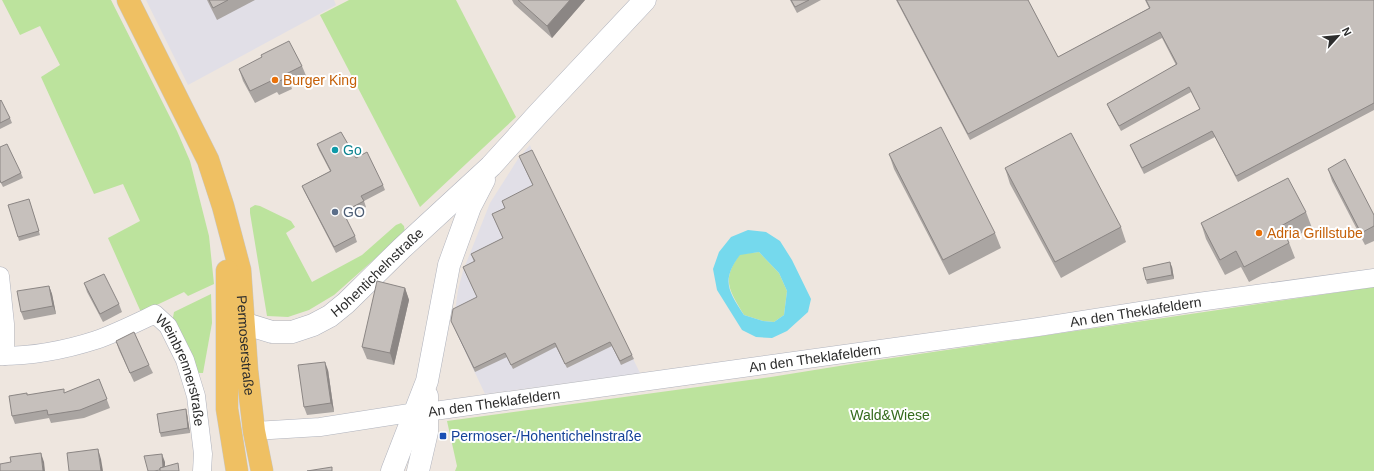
<svg xmlns="http://www.w3.org/2000/svg" width="1374" height="471" font-family="Arial,sans-serif">
	<style>
		.industrial { fill: #e1dfe7 }
		.green { fill: #bce39d }
		.water { fill: #75d9ed; fill-rule: evenodd }
		.lines { fill: none; stroke-linecap: round; stroke-linejoin: round }
		.minor-casing { stroke: #b0b3bd; stroke-width: 19 }
		.secondary-casing { stroke: #b0b3bd; stroke-width: 23 }
		.primary-casing { stroke: #c8c8c8; stroke-width: 23 }
		.minor { stroke: #fff; stroke-width: 18 }
		.secondary { stroke: #fff; stroke-width: 22 }
		.primary { stroke: #efc063; stroke-width: 22 }
		.wall { fill: #aaa5a2 }
		.shaded-wall { fill: #8b8684 }
		.building { fill: #c6c0bc; stroke: #8b8684 }
		.food-dot { fill: #e8710a; stroke: #fff; stroke-width: 1.5 }
		.culture-dot { fill: #0f9aa8; stroke: #fff; stroke-width: 1.5 }
		.service-dot { fill: #5c6f8a; stroke: #fff; stroke-width: 1.5 }
		.transit-dot { fill: #1a4fb4; stroke: #fff; stroke-width: 1.5 }
		.labels { text-anchor: middle; dominant-baseline: central; stroke-width: 4; stroke-linejoin: round; paint-order: stroke }
		.food-label { font-size: 14px; fill: #c56008; stroke: #fff; text-anchor: start }
		.culture-label { font-size: 14px; fill: #0d838f; stroke: #fff; text-anchor: start }
		.service-label { font-size: 14px; fill: #4e5e75; stroke: #fff; text-anchor: start }
		.street-label { font-size: 14px; fill: #2d2d2d; stroke: #fff }
		.park-label { font-size: 14px; fill: #346a1c; stroke: #fff }
		.transit-label { font-size: 14px; fill: #164399; stroke: #fff; text-anchor: start }
	</style>
	<rect width="100%" height="100%" fill="#eee6df"/>
	<g class="industrial">
		<path d="M146,0H334L336,5L188,85Z"/>
		<path d="M530,145L533,154L640,373L485,394L453,326L458,290L463,271L490,203L518,159Z"/>
	</g>
	<g class="green">
		<path d="M2,0H111L177,131L190,161L209,236L214,284L188,296L184,292L142,312L140,310L108,238L140,221L123,184L94,194L41,77L60,65L40,26L20,35Z"/>
		<path d="M349,0H456L516,117L420,207L320,15Z"/>
		<path d="M255,205L260,206L291,221L295,227L286,233L312,282L362,255L396,225L401,223L404,226L405,232L334,295L309,310L288,317L267,316L250,213V208Z"/>
		<path d="M759,252L779,273L787,291L784,315L774,322L763,321L744,315C729,290 721,280 740,254Z"/>
		<path d="M1374,287V471H455L457,466L447,421L771,377L858,363Z"/>
		<path d="M211,294L212,323L203,373H194L172,323L174,312Z"/>
	</g>
	<path class="water" d="M748,230L766,232L780,241L792,260L811,299L808,312L787,331L772,338L756,337L742,330L717,290L713,269L719,252L731,237ZM759,252L779,273L787,291L784,315L774,322L763,321L744,315C728,291 721,280 740,255Z"/>
	<g class="lines">
		<g class="minor-casing">
			<g id="minor">
				<path d="M0,276L5,324V356"/>
				<path id="s1" d="M0,356C33,356 65,350 96,340C116,333 136,323 155,314L168,326L185,360L196,396L203,454L202,471"/>
				<path id="s2" d="M254,431L320,427L416,412H427L1038,327L1191,303L1374,278"/>
			</g>
		</g>
		<g class="secondary-casing">
			<g id="secondary">
				<path id="s3" d="M243,323L272,332H292L313,325L330,316L346,303L402,248L491,166L539,113L645,0"/>
				<path d="M392,471L427,381L449,265L470,207L484,180"/>
				<path d="M418,471L427,432V396"/>
			</g>
		</g>
		<g class="primary-casing">
			<g id="primary">
				<path id="s4" d="M128,0L208,160L223,206L240,270L247,370L254,431L262,471"/>
				<path d="M227,271V409L237,471"/>
			</g>
		</g>
		<use href="#minor" class="minor"/>
		<use href="#secondary" class="secondary"/>
		<use href="#primary" class="primary"/>
	</g>
	<g class="wall">
		<path d="M207,0H255L217,20Z"/>
		<path d="M512,0H585L552,38L514,4Z"/>
		<path d="M790,0H821L797,13Z"/>
		<path d="M896,0H1028L1058,57L1149,8L1145,0H1374V110L1238,182L1215,137L1144,174L1132,150L1130,145L1200,109L1191,92L1121,131L1109,109L1107,104L1176,65L1162,38L970,140Z"/>
		<path d="M302,66L307,78L291,86L292,89L279,95L277,92L255,103L243,81L239,69Z"/>
		<path d="M0,101L10,118L12,123L0,129Z"/>
		<path d="M317,144L356,158L383,185L385,190L364,201L366,207L345,218L355,236L357,242L336,253L304,191L302,186L330,171L319,150Z"/>
		<path d="M0,147L21,173L23,178L3,187L0,181Z"/>
		<path d="M889,154L995,233L1001,248L949,275L894,169Z"/>
		<path d="M519,156L632,355L634,359L621,365L612,346L567,368L556,347L513,369L507,357L475,372L451,321L477,297L463,267L474,262L471,254L503,238L492,214L505,208L502,201L533,186Z"/>
		<path d="M1005,168L1121,227L1126,242L1061,278L1010,184Z"/>
		<path d="M1328,169L1374,215V241L1365,245L1332,181Z"/>
		<path d="M29,199L40,235L19,241L18,237Z"/>
		<path d="M1306,212L1312,228L1288,240L1295,258L1249,282L1241,267L1225,275L1206,239L1201,223Z"/>
		<path d="M1172,267L1174,279L1147,284L1146,280Z"/>
		<path d="M84,283L119,304L122,312L103,322L87,292Z"/>
		<path d="M49,286L52,294L56,314L24,320L21,312Z"/>
		<path d="M405,288L409,300L394,365L367,359L362,347Z"/>
		<path d="M116,341L149,365L153,373L134,382L119,350Z"/>
		<path d="M328,370L334,412L307,415L304,407Z"/>
		<path d="M99,379L110,408L84,418L51,423L49,418L15,424L12,416L27,393V395L65,393Z"/>
		<path d="M187,414L190,433L161,437L160,433Z"/>
	</g>
	<g class="shaded-wall">
		<path d="M570,0H585L552,38L547,26Z"/>
		<path d="M1170,262L1172,267L1174,279L1172,275Z"/>
		<path d="M49,286L52,294L56,314L53,306Z"/>
		<path d="M405,288L409,300L394,365L390,353Z"/>
		<path d="M325,362L328,370L334,412L331,403Z"/>
		<path d="M186,409L187,414L190,433L188,428Z"/>
		<path d="M98,449L101,459L103,471H101Z"/>
		<path d="M41,453L44,462L45,471H43Z"/>
		<path d="M162,454L165,462V471L163,469Z"/>
	</g>
	<g class="building">
		<path d="M209,0H228L213,8Z"/>
		<path d="M518,0H570L547,26Z"/>
		<path d="M791,0H809L795,7Z"/>
		<path d="M897,0H1028L1058,57L1150,8L1146,0H1374V103L1236,176L1212,131L1142,168L1130,145L1200,109L1189,87L1119,126L1107,104L1177,64L1160,32L968,134Z"/>
		<path d="M289,41L302,66L286,74L288,77L275,83L273,80L250,91L239,69L262,57L261,55Z"/>
		<path d="M1,100L10,118L0,123V101Z"/>
		<path d="M941,127L995,233L943,260L889,154Z"/>
		<path d="M341,132L356,158L367,152L383,185L361,196L364,201L343,212L355,236L334,247L302,186L331,171L317,144Z"/>
		<path d="M1071,133L1121,227L1055,262L1005,168Z"/>
		<path d="M7,144L21,173L1,183L0,180V147Z"/>
		<path d="M532,150L632,355L620,361L610,342L565,364L555,343L511,365L505,353L474,368L451,321L453,309L477,297L463,267L475,261L471,254L503,238L492,214L505,208L502,201L533,185L519,156Z"/>
		<path d="M1345,159L1374,215V226L1361,233L1328,169Z"/>
		<path d="M1288,178L1306,212L1281,226L1289,243L1244,267L1236,251L1220,260L1201,223Z"/>
		<path d="M29,199L39,231L18,237L8,205Z"/>
		<path d="M1170,262L1172,275L1146,280L1143,268Z"/>
		<path d="M104,274L119,304L100,314L84,283Z"/>
		<path d="M377,281L405,288L390,353L362,347Z"/>
		<path d="M49,286L53,306L21,312L17,291Z"/>
		<path d="M134,332L149,365L130,373L116,341Z"/>
		<path d="M325,362L331,403L304,407L298,365Z"/>
		<path d="M99,379L107,399L80,410L48,415L47,410L12,416L9,396L27,393V395L64,389V393Z"/>
		<path d="M186,409L188,428L160,433L157,414Z"/>
		<path d="M98,449L101,471H69L67,453Z"/>
		<path d="M41,453L43,471H0V464L11,462L10,457Z"/>
		<path d="M162,454L163,467L160,468V470L154,471H148L144,456Z"/>
		<path d="M178,463L179,471H160V468Z"/>
		<path d="M332,467V471H307Z"/>
	</g>
	<g class="food-dot">
		<circle cx="275" cy="80" r="4"/>
		<circle cx="1259" cy="233" r="4"/>
	</g>
	<circle class="culture-dot" cx="335" cy="150" r="4"/>
	<circle class="service-dot" cx="335" cy="212" r="4"/>
	<rect class="transit-dot" x="439" y="432" width="8" height="8" rx="2"/>
	<g class="labels">
		<g class="food-label">
			<text x="283" y="80">Burger King</text>
			<text x="1267" y="233">Adria Grillstube</text>
		</g>
		<g class="culture-label">
			<text x="343" y="150">Go</text>
		</g>
		<g class="service-label">
			<text x="343" y="212">GO</text>
		</g>
		<g class="street-label">
			<text stroke="none"><textPath href="#s3" startOffset="156">Hohentichelnstraße</textPath></text>
			<text stroke="none"><textPath href="#s2" startOffset="890">An den Theklafeldern</textPath></text>
			<text stroke="none"><textPath href="#s4" startOffset="369">Permoserstraße</textPath></text>
			<text stroke="none"><textPath href="#s2" startOffset="566">An den Theklafeldern</textPath></text>
			<text stroke="none"><textPath href="#s1" startOffset="226">Weinbrennerstraße</textPath></text>
			<text stroke="none"><textPath href="#s2" startOffset="242">An den Theklafeldern</textPath></text>
		</g>
		<g class="park-label">
			<text x="890" y="415">Wald&amp;Wiese</text>
		</g>
		<g class="transit-label">
			<text x="451" y="436">Permoser-/Hohentichelnstraße</text>
		</g>
	</g>
	<g transform="translate(1338 36) rotate(63)" stroke="#ffffff" stroke-width="3" paint-order="stroke">
	<path d="M0-3L7 15L0 10L-7 15Z" fill="#2d2d2d"/>
	<text y="-6" font-size="11" font-weight="bold" text-anchor="middle" fill="#2d2d2d">N</text>
	</g>
</svg>
